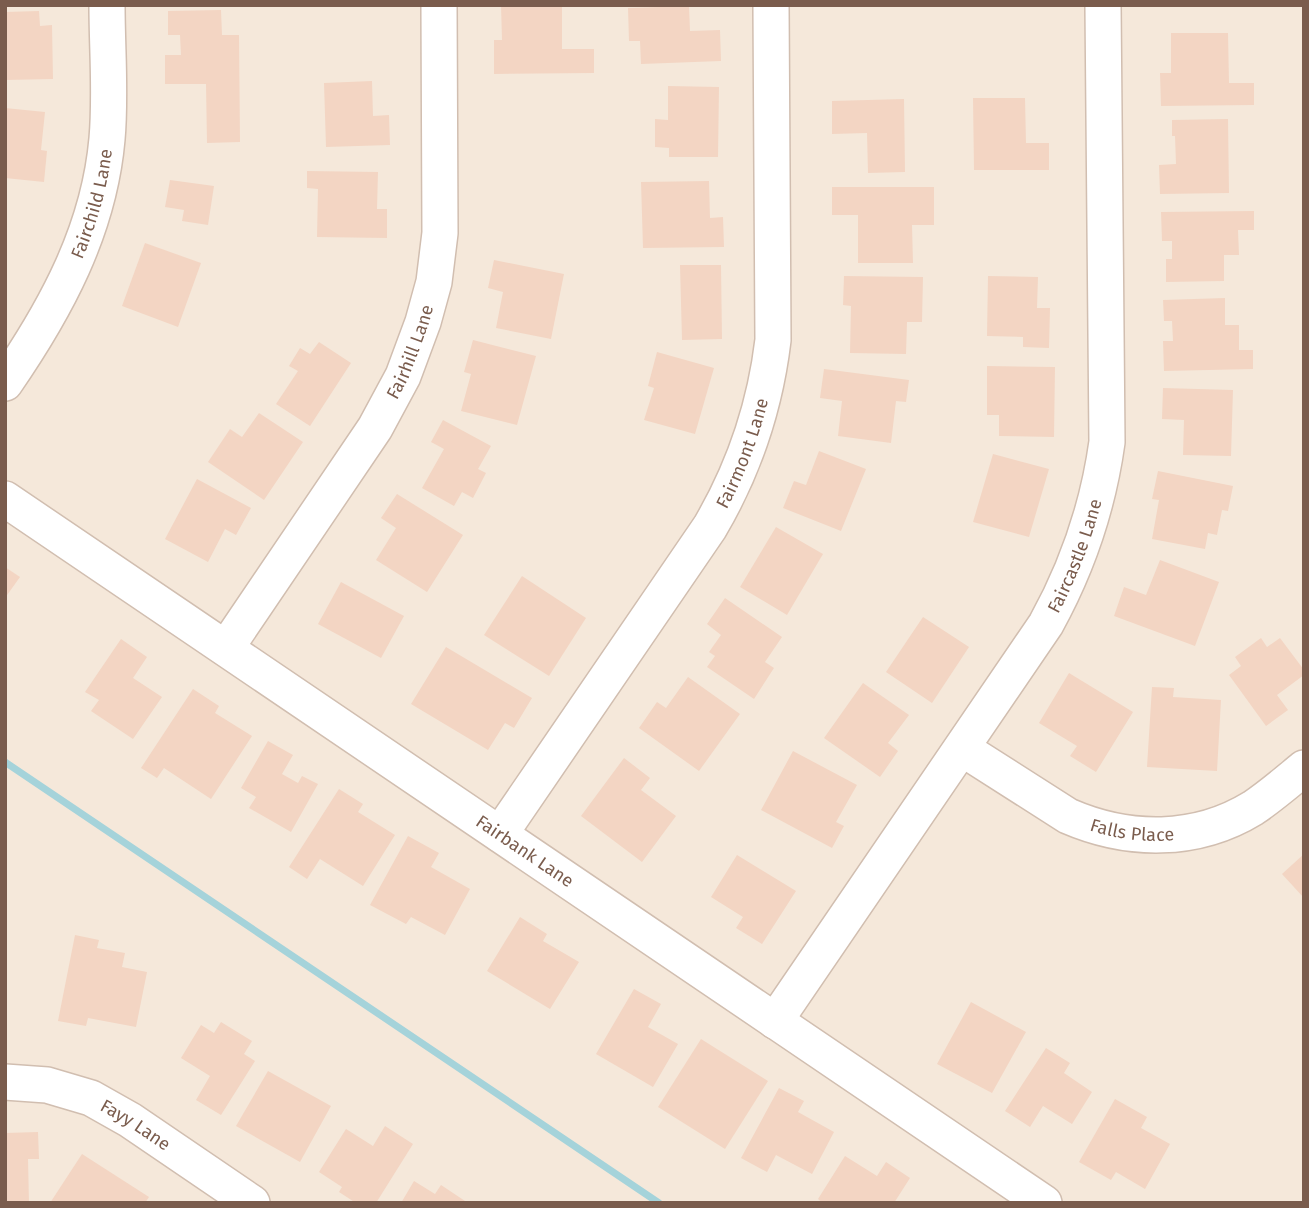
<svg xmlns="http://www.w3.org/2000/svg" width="1309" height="1208" font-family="'Fira Sans',sans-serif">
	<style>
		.residential { fill: #f5e8da }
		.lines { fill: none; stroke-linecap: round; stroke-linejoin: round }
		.stream { stroke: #a5d3da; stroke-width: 7 }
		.building { fill: #f3d5c3 }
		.minor-casing { stroke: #d1beb0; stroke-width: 38 }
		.minor { stroke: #fff; stroke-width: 35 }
		.labels { text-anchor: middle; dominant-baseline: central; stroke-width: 6; stroke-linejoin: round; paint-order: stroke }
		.street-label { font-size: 18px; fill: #7a5c4d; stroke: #fffaf3 }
	</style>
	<rect width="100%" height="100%" fill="#fdf6ec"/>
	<rect class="residential" x="5" y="5" width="1299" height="1198"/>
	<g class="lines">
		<path class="stream" d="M5,762L659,1203"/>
	</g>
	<g class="building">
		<path d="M501,5H562V49H594V73L494,74V40H502Z"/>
		<path d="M689,6L690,31L720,30L721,61L641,64L640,41H629L628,8Z"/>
		<path d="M221,10L222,35H239L240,142L207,143L206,84H165V55H181L180,35H168V11Z"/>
		<path d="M39,11L40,26L52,25L53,79L5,80V12Z"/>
		<path d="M1171,33H1228L1229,83H1254V105L1161,106L1160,73H1171Z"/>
		<path d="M372,81L373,116L389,115L390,145L326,147L324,83Z"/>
		<path d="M668,86L719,87L718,157H669V148L655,147V119L668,120Z"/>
		<path d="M973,98H1025L1026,143H1049V170H974Z"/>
		<path d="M904,99L905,172L868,173L867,133L832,134V101Z"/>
		<path d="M5,108L45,112L41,150L47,151L44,182L5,178Z"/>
		<path d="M1228,119L1229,193L1160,194L1159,165L1176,164L1175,136H1172V120Z"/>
		<path d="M307,171L378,172L377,209H387V238L317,237L318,189L307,188Z"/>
		<path d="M170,180L214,186L208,225L182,221L184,210L165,207Z"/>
		<path d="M709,181L710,218L723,217L724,247L643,248L641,182Z"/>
		<path d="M832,187H934V225H912L913,263H858V215H832Z"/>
		<path d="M1254,211V230H1238L1239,255H1224V281L1166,282V259H1172V241H1162L1161,212Z"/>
		<path d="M145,243L201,263L178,327L122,306Z"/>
		<path d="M494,260L564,274L551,339L496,328L503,292L488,288Z"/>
		<path d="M680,265H721L722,339L682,340Z"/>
		<path d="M844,276L923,277L922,322H907L906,354L850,353L851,306L843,305Z"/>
		<path d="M988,276L1038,277L1037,308H1050L1049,348L1023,347V337L987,336Z"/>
		<path d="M1225,298V325H1239V350H1253V369L1164,371L1163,341H1173L1172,321H1164L1163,300Z"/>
		<path d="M473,340L536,356L517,425L461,411L471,374L464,372Z"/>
		<path d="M319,342L351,363L310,426L276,404L298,371L289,366L300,348L310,354Z"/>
		<path d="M657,352L714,368L695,434L644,420L654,388L648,386Z"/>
		<path d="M987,366L1055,367L1054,437L999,436V415H987Z"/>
		<path d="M824,369L909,380L906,402L896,401L891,443L838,436L842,401L820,398Z"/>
		<path d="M1163,388L1233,390L1231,456L1183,455L1184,420L1162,419Z"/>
		<path d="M259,413L303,442L264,500L208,462L230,429L242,437Z"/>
		<path d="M443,420L491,446L478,469L486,473L473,498L462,492L454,506L422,488L444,449L431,442Z"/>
		<path d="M819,451L866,469L841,531L783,508L794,481L806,485Z"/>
		<path d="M993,454L1049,469L1029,537L973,522Z"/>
		<path d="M1158,471L1233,486L1228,511L1222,510L1217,535L1208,533L1205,549L1152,539L1159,500L1152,499Z"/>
		<path d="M197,479L251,508L236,535L225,529L208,562L165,539Z"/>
		<path d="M397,494L463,535L427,592L376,560L396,528L381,518Z"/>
		<path d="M776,527L823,554L787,615L740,587Z"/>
		<path d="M1160,560L1219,582L1195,646L1114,616L1124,587L1146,595Z"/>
		<path d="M5,567L20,577L5,598Z"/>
		<path d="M522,576L586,618L549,676L484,635Z"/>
		<path d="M341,582L404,616L381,658L318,624Z"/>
		<path d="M725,598L782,637L765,662L774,668L754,699L707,667L715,656L709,652L721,635L707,624Z"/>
		<path d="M923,617L969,647L932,703L886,672Z"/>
		<path d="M1261,638L1267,647L1280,638L1304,670V675L1277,695L1288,710L1266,726L1229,675L1241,666L1235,657Z"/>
		<path d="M121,639L147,657L133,678L162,697L133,739L91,711L99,700L85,692Z"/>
		<path d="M446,647L532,698L514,728L505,723L488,750L411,704Z"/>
		<path d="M1069,673L1133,712L1096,772L1070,756L1077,746L1039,723Z"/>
		<path d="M688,677L740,714L699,771L639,728L657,702L666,708Z"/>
		<path d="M863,683L909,715L888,743L898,751L880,777L824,738Z"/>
		<path d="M1152,687L1174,688L1173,697L1221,700L1217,771L1147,767Z"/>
		<path d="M193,689L219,706L215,713L252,736L211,799L164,768L157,778L141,768Z"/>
		<path d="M268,741L293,755L282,774L298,783L302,776L318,784L291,832L249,808L256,797L241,788Z"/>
		<path d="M793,751L857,785L836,822L844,826L832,848L761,810Z"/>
		<path d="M624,758L650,778L641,790L676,816L642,862L581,816Z"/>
		<path d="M339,789L363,804L358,812L395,835L363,886L320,859L307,879L289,867Z"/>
		<path d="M408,836L439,853L431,867L470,889L445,935L411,917L406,924L370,905Z"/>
		<path d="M1304,854V898L1282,874Z"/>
		<path d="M737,855L796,891L762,944L736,928L743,917L711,897Z"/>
		<path d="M520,917L547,934L543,941L579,962L550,1009L487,971Z"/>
		<path d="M75,935L99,940L97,948L125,953L122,967L147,972L136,1027L88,1018L86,1026L58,1021Z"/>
		<path d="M634,989L661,1004L648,1027L678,1044L653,1087L596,1054Z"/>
		<path d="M971,1002L1026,1032L992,1093L937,1064Z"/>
		<path d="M221,1022L252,1041L244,1054L255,1061L221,1115L196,1100L210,1076L181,1058L201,1025L214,1033Z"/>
		<path d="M701,1039L768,1081L725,1149L658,1107Z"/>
		<path d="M1046,1048L1070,1063L1064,1073L1092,1092L1072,1124L1043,1106L1030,1127L1005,1111Z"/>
		<path d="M268,1071L331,1106L300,1162L236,1126Z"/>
		<path d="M779,1088L804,1101L798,1112L834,1132L812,1174L776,1155L767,1172L741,1158Z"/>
		<path d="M1115,1099L1147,1117L1141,1128L1170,1144L1145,1189L1116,1172L1111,1180L1079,1162Z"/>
		<path d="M385,1126L413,1144L376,1203H356L339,1192L342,1187L319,1172L346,1129L373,1146Z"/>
		<path d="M38,1132L39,1159H28L29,1203H5V1133Z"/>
		<path d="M82,1154L149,1197L145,1203H50Z"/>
		<path d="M845,1156L877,1176L886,1162L910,1178L894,1203H823L818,1199Z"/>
		<path d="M414,1181L435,1194L441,1185L468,1203H401Z"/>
	</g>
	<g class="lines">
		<g class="minor-casing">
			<g id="minor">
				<path id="s1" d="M5,383C56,309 99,230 107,139C111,95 107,49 107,5"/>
				<path id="s2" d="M5,499L1044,1203"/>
				<path id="s3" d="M226,648L375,428L403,376L423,322L434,282L440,233L439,5"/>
				<path id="s4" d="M963,749L1068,816C1128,842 1196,843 1253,808C1271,796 1287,782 1304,768"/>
				<path id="s5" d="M500,834L710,527C744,469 765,407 773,340L771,5"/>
				<path id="s6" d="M775,1021L1046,624C1078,566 1098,507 1107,442L1103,5"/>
				<path id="s7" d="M5,1082L47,1085L91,1098L130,1120L252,1203"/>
			</g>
		</g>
		<use href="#minor" class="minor"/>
	</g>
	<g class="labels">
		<g class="street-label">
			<text stroke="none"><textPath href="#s1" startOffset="201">Fairchild Lane</textPath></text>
			<text stroke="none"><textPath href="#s3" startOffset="350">Fairhill Lane</textPath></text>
			<text stroke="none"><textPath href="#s5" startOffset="453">Fairmont Lane</textPath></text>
			<text stroke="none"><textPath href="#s6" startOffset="555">Faircastle Lane</textPath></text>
			<text stroke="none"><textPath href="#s4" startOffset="191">Falls Place</textPath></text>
			<text stroke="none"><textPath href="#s2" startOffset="628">Fairbank Lane</textPath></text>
			<text stroke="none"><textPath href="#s7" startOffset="140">Fayy Lane</textPath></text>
		</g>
	</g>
	<rect width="1309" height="1208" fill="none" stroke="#7a5c4d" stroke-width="14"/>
</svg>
